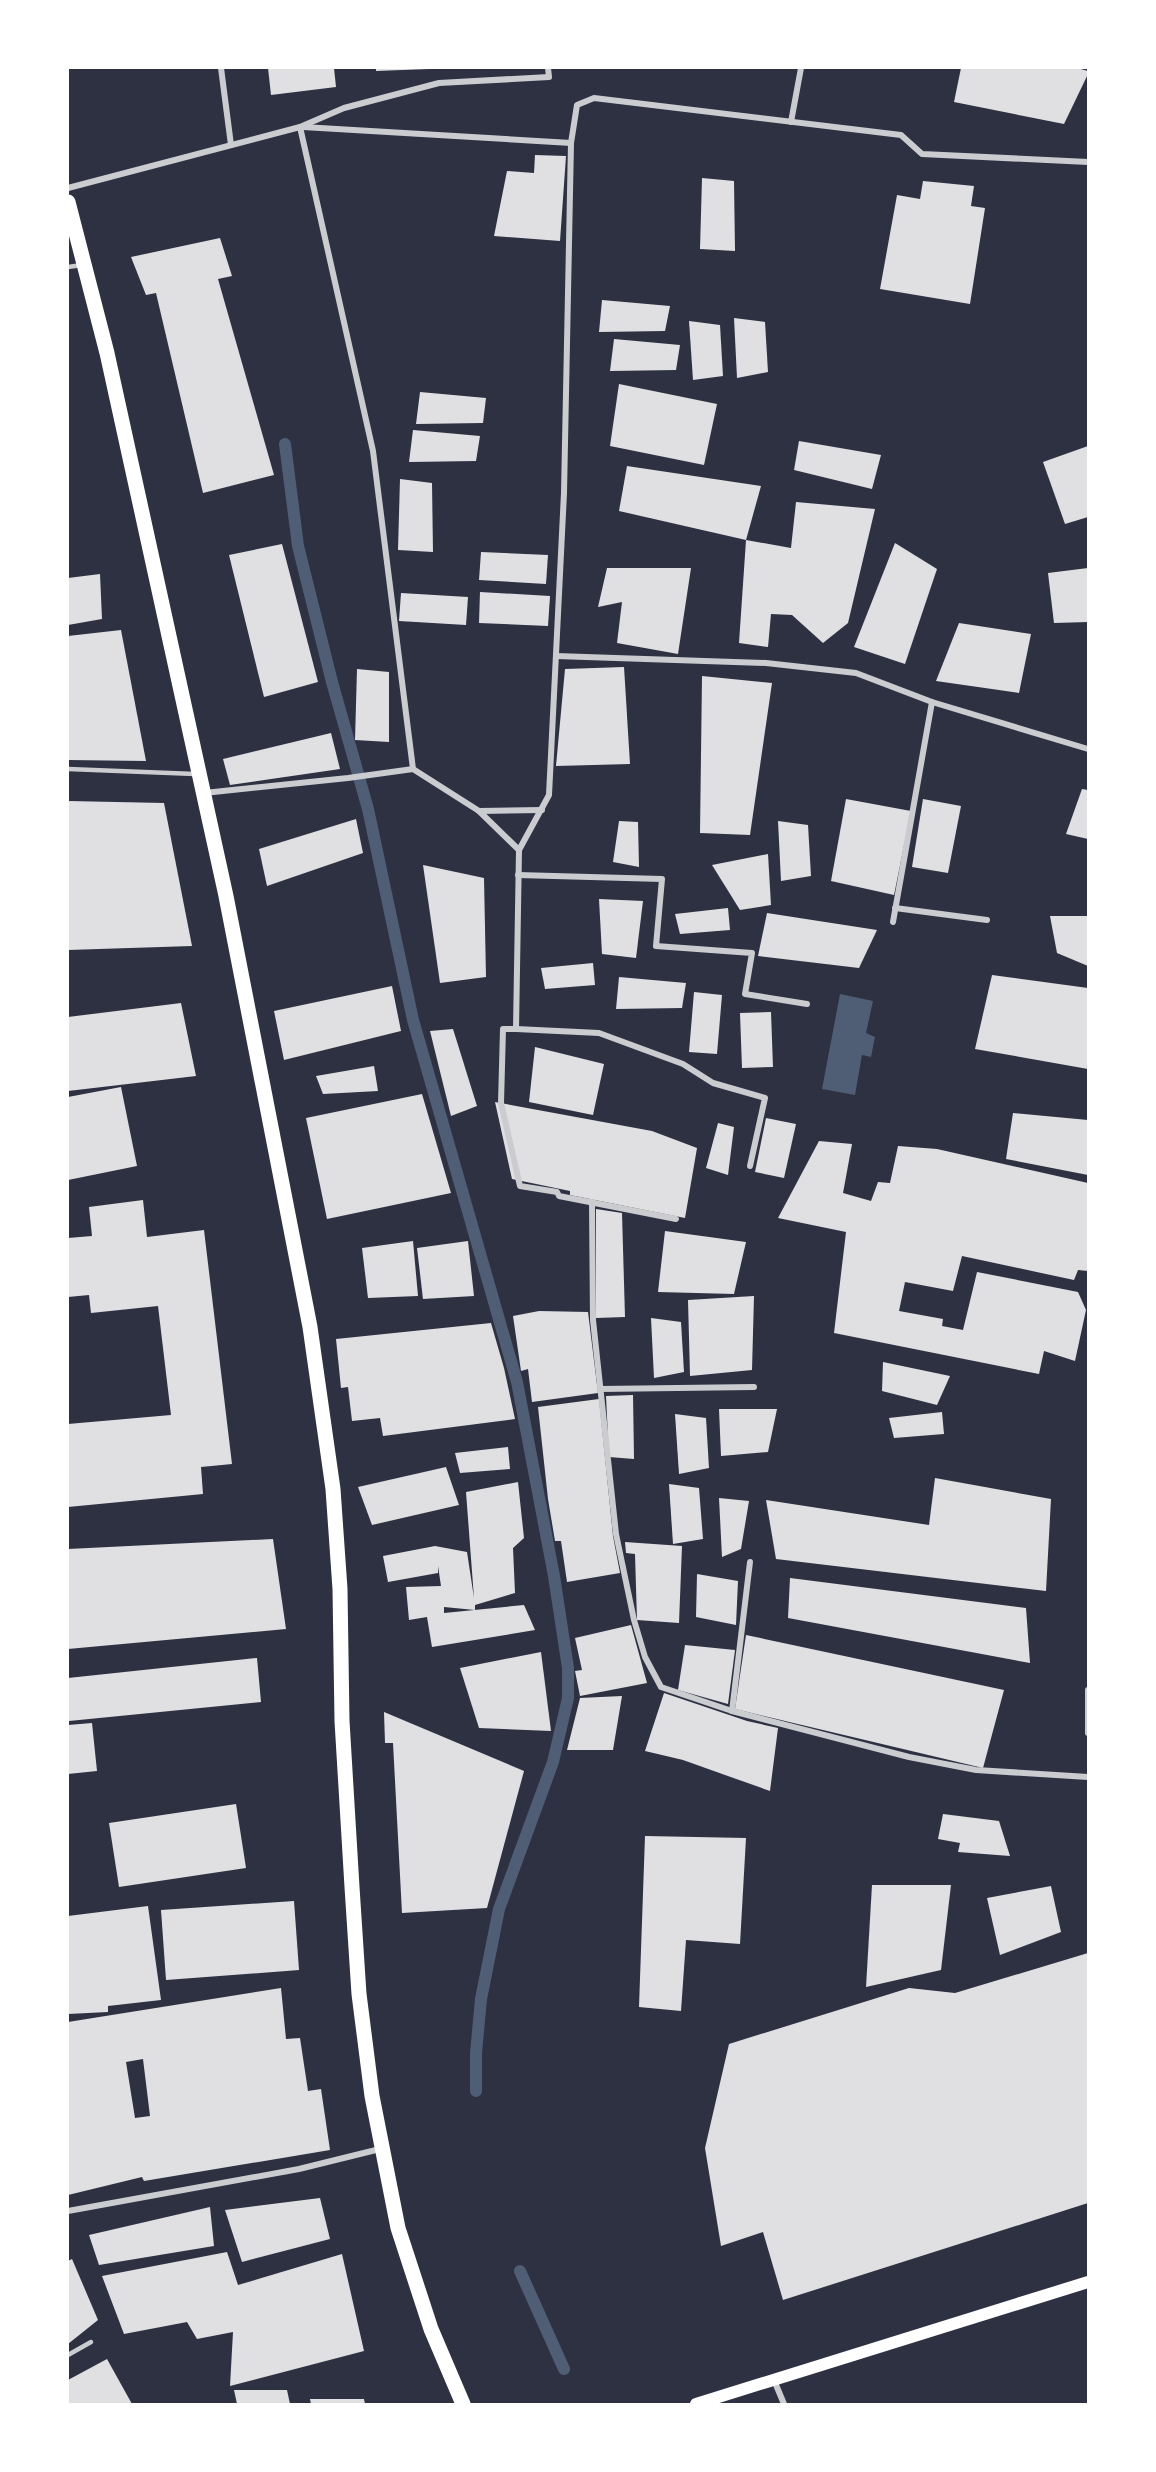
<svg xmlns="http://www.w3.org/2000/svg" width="1156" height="2472" font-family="Inter,sans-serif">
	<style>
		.water { fill: #4f5d75 }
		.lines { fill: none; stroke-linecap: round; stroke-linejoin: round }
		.stream { stroke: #4f5d75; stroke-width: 12 }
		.building { fill: #e0e0e3; fill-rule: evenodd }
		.service { stroke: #caccd0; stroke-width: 4.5 }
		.minor { stroke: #caccd0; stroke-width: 6 }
		.secondary { stroke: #fff; stroke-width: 12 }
		.primary { stroke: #fff; stroke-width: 15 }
	</style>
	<rect width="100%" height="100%" fill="#2d3142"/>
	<path class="water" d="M840,994L873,1001L866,1033L875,1037L871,1057L862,1055L855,1095L822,1089Z"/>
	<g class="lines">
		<g class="stream">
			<path d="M285,444L298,546L332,682L368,809L413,1020L517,1382L554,1576L568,1668V1698L553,1762L499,1909L481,1999L476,2053V2091"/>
			<path d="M520,2271L564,2369"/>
		</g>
	</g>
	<g class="building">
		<path d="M268,68H334L336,87L271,95Z"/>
		<path d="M376,68H429V69L376,71Z"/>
		<path d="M961,68H1077L1088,71V74L1064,124L954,102Z"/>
		<path d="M535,155L566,156L560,241L494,236L507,171L534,173Z"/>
		<path d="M702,178L734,181L735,251L700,249Z"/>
		<path d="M923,181L974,186L971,206L985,208L970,304L880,289L897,195L920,199Z"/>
		<path d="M220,238L232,276L218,279L274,475L203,493L156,293L146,295L131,257Z"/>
		<path d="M602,300L670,306L665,331L599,332Z"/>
		<path d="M734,318L765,322L768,372L737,378Z"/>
		<path d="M689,321L720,325L723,376L693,380Z"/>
		<path d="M614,339L680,345L676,370L610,371Z"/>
		<path d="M619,384L717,404L704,465L610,446Z"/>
		<path d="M420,392L486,398L483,423L416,424Z"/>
		<path d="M413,430L480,436L476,461L409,462Z"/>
		<path d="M799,441L881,455L872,489L794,470Z"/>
		<path d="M1088,446V517L1065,524L1043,462Z"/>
		<path d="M627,466L761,486L746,540L619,511Z"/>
		<path d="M400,479L432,483L433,552L398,550Z"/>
		<path d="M796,502L875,509L848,623L823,643L792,615L771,614L768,647L739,643L746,540L791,548Z"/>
		<path d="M895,543L937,569L905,664L854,647Z"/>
		<path d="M282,544L318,682L264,697L229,555Z"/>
		<path d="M481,552L548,555L546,584L479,580Z"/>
		<path d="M607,568H691L678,654L617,643L622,602L598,607Z"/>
		<path d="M1088,568V622L1054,623L1048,573Z"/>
		<path d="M100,574L102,619L68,625V578Z"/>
		<path d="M480,592L550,596L548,626L479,623Z"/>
		<path d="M401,593L468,597L466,625L399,621Z"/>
		<path d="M959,623L1031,634L1019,693L936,681Z"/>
		<path d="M121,630L146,761L68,760V636Z"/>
		<path d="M624,667L630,764L556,766L565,669Z"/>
		<path d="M357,669L389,672V742L355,740Z"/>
		<path d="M702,676L772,683L750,835L700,833Z"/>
		<path d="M331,733L340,769L230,785L223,759Z"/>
		<path d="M1082,789L1088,790V839L1066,834Z"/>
		<path d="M846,799L911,811L894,895L831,881Z"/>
		<path d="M923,799L961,806L948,873L912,867Z"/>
		<path d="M68,801L164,803L192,946L68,950Z"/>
		<path d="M356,819L363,853L267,886L259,849Z"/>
		<path d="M619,821L638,822L639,867L613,862Z"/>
		<path d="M778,821L808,825L811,876L781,881Z"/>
		<path d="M768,854L771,905L740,910L712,865Z"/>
		<path d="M423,865L484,878L486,977L440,983Z"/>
		<path d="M599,899L643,901L636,958L602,954Z"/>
		<path d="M728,908L730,930L680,934L675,914Z"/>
		<path d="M767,913L877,930L859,968L758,956Z"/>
		<path d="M1050,916H1088V966L1057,953Z"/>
		<path d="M593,963L595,985L545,989L541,968Z"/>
		<path d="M992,975L1088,988V1069L975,1049Z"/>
		<path d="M619,977L686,983L682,1008L616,1009Z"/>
		<path d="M392,986L401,1031L284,1060L274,1011Z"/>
		<path d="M694,992L722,995L717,1054L689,1052Z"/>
		<path d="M181,1003L196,1076L68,1091V1017Z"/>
		<path d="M771,1012L773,1067L742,1068L740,1013Z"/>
		<path d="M453,1029L477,1106L451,1116L430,1031Z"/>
		<path d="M535,1047L604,1064L593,1115L529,1102Z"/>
		<path d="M374,1066L378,1091L323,1094L316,1076Z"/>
		<path d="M121,1087L137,1166L68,1180V1097Z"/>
		<path d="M422,1094L451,1193L327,1219L306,1118Z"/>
		<path d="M495,1102L652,1131L697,1148L685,1218L570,1195V1191L512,1179Z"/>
		<path d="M1013,1113L1088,1120V1175L1006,1159Z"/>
		<path d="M766,1118L796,1124L784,1178L755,1172Z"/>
		<path d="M718,1123L734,1127L728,1175L706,1168Z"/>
		<path d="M819,1141L852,1144L843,1193L871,1201L878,1182L890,1183L898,1146L937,1149L1088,1183V1271L1078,1270L1074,1280L962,1256L953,1291L905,1282L899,1311L943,1319L942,1326L963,1330L977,1272L1078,1292L1086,1310L1075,1361L1044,1351L1039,1374L834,1333L846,1232L778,1218Z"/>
		<path d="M143,1200L147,1237L204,1230L232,1464L201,1467L203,1494L68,1507V1424L171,1415L158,1306L91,1313L89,1295L68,1297V1238L92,1236L89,1207Z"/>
		<path d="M596,1209L622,1213L625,1317L596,1318Z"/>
		<path d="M665,1231L746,1242L734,1294L658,1292Z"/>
		<path d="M413,1241L418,1296L368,1298L362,1248Z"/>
		<path d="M468,1241L474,1296L423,1299L417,1248Z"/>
		<path d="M754,1296L752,1370L690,1376L688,1300Z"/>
		<path d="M539,1311L588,1312L598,1393L532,1402L528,1369L521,1371L513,1316Z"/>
		<path d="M651,1318L681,1322L684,1372L654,1378Z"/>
		<path d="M491,1323L504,1368L515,1419L383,1436L380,1418L352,1421L348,1387L341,1388L336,1339Z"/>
		<path d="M883,1362L950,1376L937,1405L882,1391Z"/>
		<path d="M633,1395L634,1459L609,1457L606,1396Z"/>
		<path d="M599,1399L613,1536L620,1573L567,1582L561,1541H555L548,1499L538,1407Z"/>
		<path d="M719,1409H777L768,1452L721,1456Z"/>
		<path d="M942,1412L944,1434L894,1438L889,1418Z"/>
		<path d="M675,1414L706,1418L709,1468L679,1474Z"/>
		<path d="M508,1447L510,1469L460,1473L455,1453Z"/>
		<path d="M446,1467L459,1505L372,1525L358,1487Z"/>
		<path d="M935,1478L1051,1499L1046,1591L776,1559L766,1500L929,1525Z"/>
		<path d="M518,1482L524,1538L513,1548L515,1593L475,1605V1610L444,1607V1613L524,1605L535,1630L432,1647L427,1617L409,1620L406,1587L441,1586L438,1566V1573L388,1582L383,1556L435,1546L467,1552L474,1598L466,1492Z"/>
		<path d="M669,1484L699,1488L703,1539L673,1544Z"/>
		<path d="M719,1498L749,1501L741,1549L722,1557Z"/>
		<path d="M273,1539L286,1629L68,1649V1549Z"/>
		<path d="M625,1542L682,1546L679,1623L637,1620L635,1554L626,1553Z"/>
		<path d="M697,1574L738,1581L736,1625L696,1617Z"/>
		<path d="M790,1578L1026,1608L1030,1663L788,1618Z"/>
		<path d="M631,1625L647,1683L580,1696L575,1671L582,1670L575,1638Z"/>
		<path d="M746,1635L1004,1690L983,1768L735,1709Z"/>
		<path d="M685,1645L735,1650L728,1704L678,1690Z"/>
		<path d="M541,1652L551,1731L479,1728L460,1668Z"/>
		<path d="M257,1658L261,1702L69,1721L68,1678Z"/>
		<path d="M664,1693L747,1721L778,1728L770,1791L683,1760L645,1751Z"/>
		<path d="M622,1696L613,1750H567L580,1698Z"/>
		<path d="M384,1712L524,1771L487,1908L402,1913L393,1743H385Z"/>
		<path d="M92,1723L97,1771L68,1774V1725Z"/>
		<path d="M236,1804L246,1868L119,1887L109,1823Z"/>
		<path d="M943,1814L999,1821L1010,1856L958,1852L960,1843L938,1839Z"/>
		<path d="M645,1836L746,1838L740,1944L686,1940L681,2011L639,2007Z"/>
		<path d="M872,1885H951L941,1970L866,1987Z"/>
		<path d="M1051,1886L1061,1932L1000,1955L987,1898Z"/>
		<path d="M294,1901L299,1970L166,1980L161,1910Z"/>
		<path d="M148,1906L161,2000L108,2006V2012L68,2014V1916Z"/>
		<path d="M1088,1953V2203L783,2300L763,2232L721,2246L705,2148L729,2044L909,1988L955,1993Z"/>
		<path d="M281,1988L286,2039L300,2038L308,2091L321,2089L330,2150L144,2181L142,2177L68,2195V2022ZM143,2059L150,2116L135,2118L126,2062Z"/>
		<path d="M320,2198L330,2239L242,2262L225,2210Z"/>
		<path d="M210,2207L214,2246L99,2265L89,2235Z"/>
		<path d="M227,2252L238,2285L342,2254L364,2351L230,2386L233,2332L197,2339L187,2322L124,2334L102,2276Z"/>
		<path d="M72,2259L98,2320L68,2344V2261Z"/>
		<path d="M107,2359L132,2404H68V2380Z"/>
		<path d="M234,2390H287L290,2404H237Z"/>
		<path d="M310,2399H364L365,2404H311Z"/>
	</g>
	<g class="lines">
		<g class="service">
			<path d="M68,267L82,265"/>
			<path d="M68,769L195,774"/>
			<path d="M68,2355L91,2342"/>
		</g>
		<g class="minor">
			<path d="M221,68L231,145"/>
			<path d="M791,122L801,68"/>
			<path d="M303,127L571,143"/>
			<path d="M68,188L300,127L344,108L439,83L549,77L548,68"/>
			<path d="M556,656L766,663L856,673L932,702L1088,749"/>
			<path d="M413,769L479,811L519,850"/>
			<path d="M204,793L348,778L413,769L373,451L300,127"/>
			<path d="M479,811L542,810"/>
			<path d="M518,875L662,879L656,946L752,953L745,994L807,1004"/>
			<path d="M895,908L987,920"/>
			<path d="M893,922L932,702"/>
			<path d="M516,1029L599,1033L683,1064L713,1083L765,1098L750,1166"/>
			<path d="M592,1202L593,1320L616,1534L634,1620L645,1657L661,1687L732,1711L909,1757L976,1770L1088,1777"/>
			<path d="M676,1219L559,1196L557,1192L520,1186L501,1103L503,1029H516L519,850L549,795L564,493L571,143L577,105L594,98L901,135L922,154L1088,162"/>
			<path d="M600,1389L754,1387"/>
			<path d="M1088,1690V1733"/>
			<path d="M732,1711L750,1562"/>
			<path d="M68,2211L299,2169L380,2149"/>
			<path d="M774,2380L784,2404"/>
		</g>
		<path class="secondary" d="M696,2404L1088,2282"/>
		<path class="primary" d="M68,202L107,353L226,896L310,1327L333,1489L340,1589L342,1721L352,1887L359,1994L372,2096L398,2228L431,2329L463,2404"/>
	</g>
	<rect width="1156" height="2472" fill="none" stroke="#ffffff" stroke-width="138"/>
</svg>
